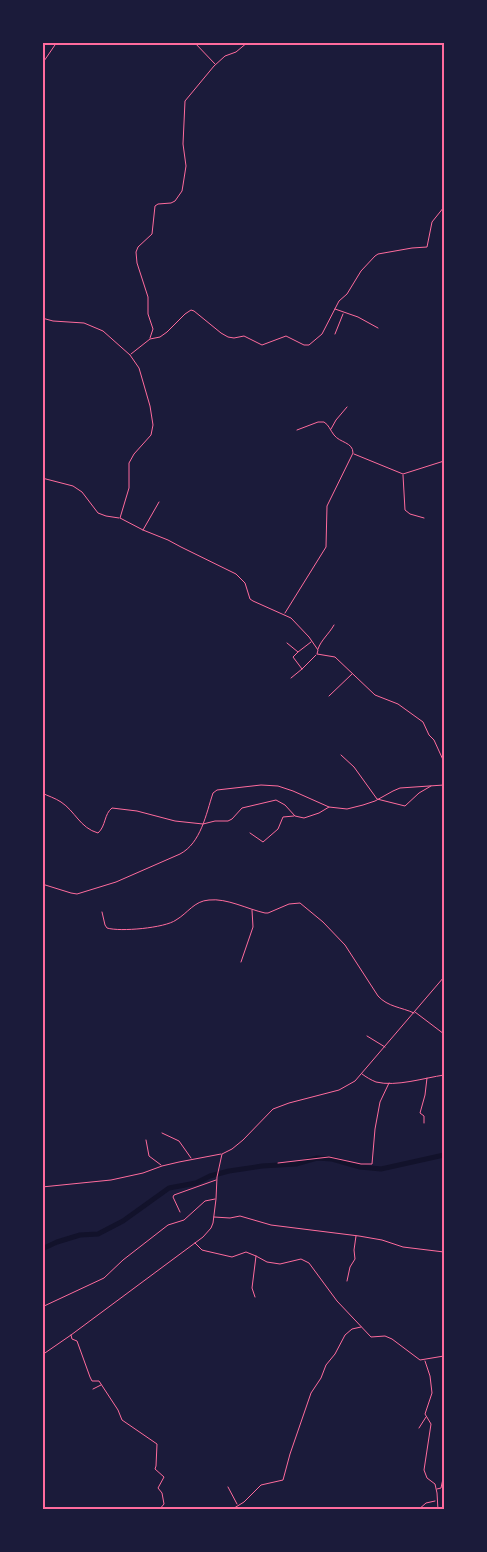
<svg xmlns="http://www.w3.org/2000/svg" width="487" height="1552" font-family="'Alegreya Sans',sans-serif">
	<style>
		.lines { fill: none; stroke-linecap: round; stroke-linejoin: round }
		.river { stroke: #12122b; stroke-width: 5 }
		.minor { stroke: #ff6b9d; stroke-width: 1 }
		.tertiary { stroke: #ff6b9d; stroke-width: 1 }
		.neatline { fill: none; stroke: #ff6b9d; stroke-width: 2 }
	</style>
	<rect width="100%" height="100%" fill="#1b1b3a"/>
	<g class="lines">
		<path class="river" d="M42,1249L57,1242L80,1235L98,1234L123,1221L169,1188L196,1183L210,1176L229,1171L262,1166L296,1164L317,1158L332,1159L360,1167L381,1169L444,1155"/>
		<g class="minor">
			<path d="M194,42L215,64"/>
			<path d="M42,64L57,42"/>
			<path d="M335,309L358,317L378,328"/>
			<path d="M42,318L53,321L84,323L103,331L130,355L139,368L150,406L153,425L151,435L134,454L129,463V488L120,518L143,530L168,540L181,547L236,574L245,583L250,599L253,601L291,618L309,637L318,650L317,654L335,657L375,695L398,704L423,722L429,735L434,740L444,762"/>
			<path d="M335,334L343,314"/>
			<path d="M150,338L153,329L148,314V297L137,263L136,252L138,247L152,234L155,206L158,204L171,203L175,201L182,191L183,185L186,166L183,144L185,101L214,66L225,56L236,52L248,42"/>
			<path d="M131,354L150,339L160,337L167,332L185,314L191,310L194,311L221,333L228,337L234,338L244,336L262,345L286,336L304,345H309L322,334L339,301L347,294L361,271L375,256L378,254L412,248L427,247L432,222L444,207"/>
			<path d="M331,429L336,420L347,407"/>
			<path d="M354,454L403,474L444,461"/>
			<path d="M403,475L405,510L410,514L424,518"/>
			<path d="M42,478L73,486L82,492L98,513L106,516L119,518"/>
			<path d="M143,530L159,502"/>
			<path d="M285,613L326,547L327,506L353,453C353,442 340,443 334,435C330,430 329,425 324,422H318L297,430"/>
			<path d="M287,643L298,652L311,642"/>
			<path d="M318,649C321,640 329,634 334,625"/>
			<path d="M298,652L293,657L302,669"/>
			<path d="M291,678L302,669L316,655"/>
			<path d="M329,696L352,674"/>
			<path d="M341,755L354,767L377,799L405,806L419,793L431,786"/>
			<path d="M42,793C48,796 55,798 61,802C75,811 80,828 98,833C106,826 104,814 112,808L137,811L175,821L203,824L215,821H228L232,819L242,808L276,800L285,805L295,816L304,818L319,813L329,807L347,809L363,805L375,801L393,791L400,788L444,785"/>
			<path d="M250,833L263,842L278,829L283,817L294,816"/>
			<path d="M42,884L71,893L77,894L116,882L180,854C201,843 206,814 213,793L217,790L261,785L278,786L293,791L329,807"/>
			<path d="M102,912L105,925L107,928C120,932 165,928 176,920C188,913 194,901 209,900C227,898 247,909 265,913H268L289,904L300,903L323,922L345,945L378,996C388,1007 401,1007 414,1013"/>
			<path d="M241,962L253,927L252,910"/>
			<path d="M415,1012L444,1034"/>
			<path d="M367,1036L385,1047"/>
			<path d="M362,1074C366,1077 371,1080 376,1082C396,1087 424,1078 444,1075"/>
			<path d="M424,1123V1116L420,1113L425,1095L427,1078"/>
			<path d="M162,1133L179,1141L191,1158"/>
			<path d="M146,1140L149,1156L161,1165"/>
			<path d="M278,1163L329,1157L361,1164H372L375,1129L380,1102L389,1083"/>
			<path d="M42,1187L111,1180L143,1173L162,1166L179,1162L221,1154"/>
			<path d="M180,1212L173,1197L174,1195L216,1180"/>
			<path d="M214,1217L230,1218L240,1216L271,1225L359,1236L382,1240L403,1247L444,1252"/>
			<path d="M195,1243L202,1250L206,1251L232,1257L246,1252L256,1256L267,1262L280,1264L301,1259L309,1263L337,1301L371,1337L385,1336L392,1339L420,1360L444,1356"/>
			<path d="M347,1281L350,1267L355,1259L354,1250L356,1236"/>
			<path d="M255,1297L252,1288L256,1256"/>
			<path d="M42,1307L104,1278L123,1260L168,1225L184,1220L205,1201L215,1199"/>
			<path d="M71,1335L72,1339L77,1341L90,1377L92,1381H99L118,1410L122,1420L157,1444L156,1466L155,1469L164,1477L158,1488L162,1493L164,1504L159,1510"/>
			<path d="M425,1361L430,1376L432,1393L425,1414L431,1424L424,1470L427,1478L435,1484L437,1493L438,1510"/>
			<path d="M93,1389L101,1385"/>
			<path d="M419,1428L426,1417"/>
			<path d="M228,1487L237,1504"/>
			<path d="M437,1489L441,1488L444,1474"/>
			<path d="M231,1510L244,1502L261,1485L283,1480L290,1454L311,1393L321,1378L326,1365L335,1354L345,1335L352,1329L361,1327"/>
			<path d="M418,1510L426,1503L435,1501"/>
		</g>
		<path class="tertiary" d="M42,1355L71,1335L203,1237L211,1228L213,1223L216,1199L217,1177L222,1154L232,1149L243,1140L273,1109L289,1103L339,1090L355,1081L444,977"/>
	</g>
	<rect width="487" height="1552" fill="none" stroke="#1b1b3a" stroke-width="88"/>
	<rect x="44" y="44" width="399" height="1464" class="neatline"/>
</svg>
